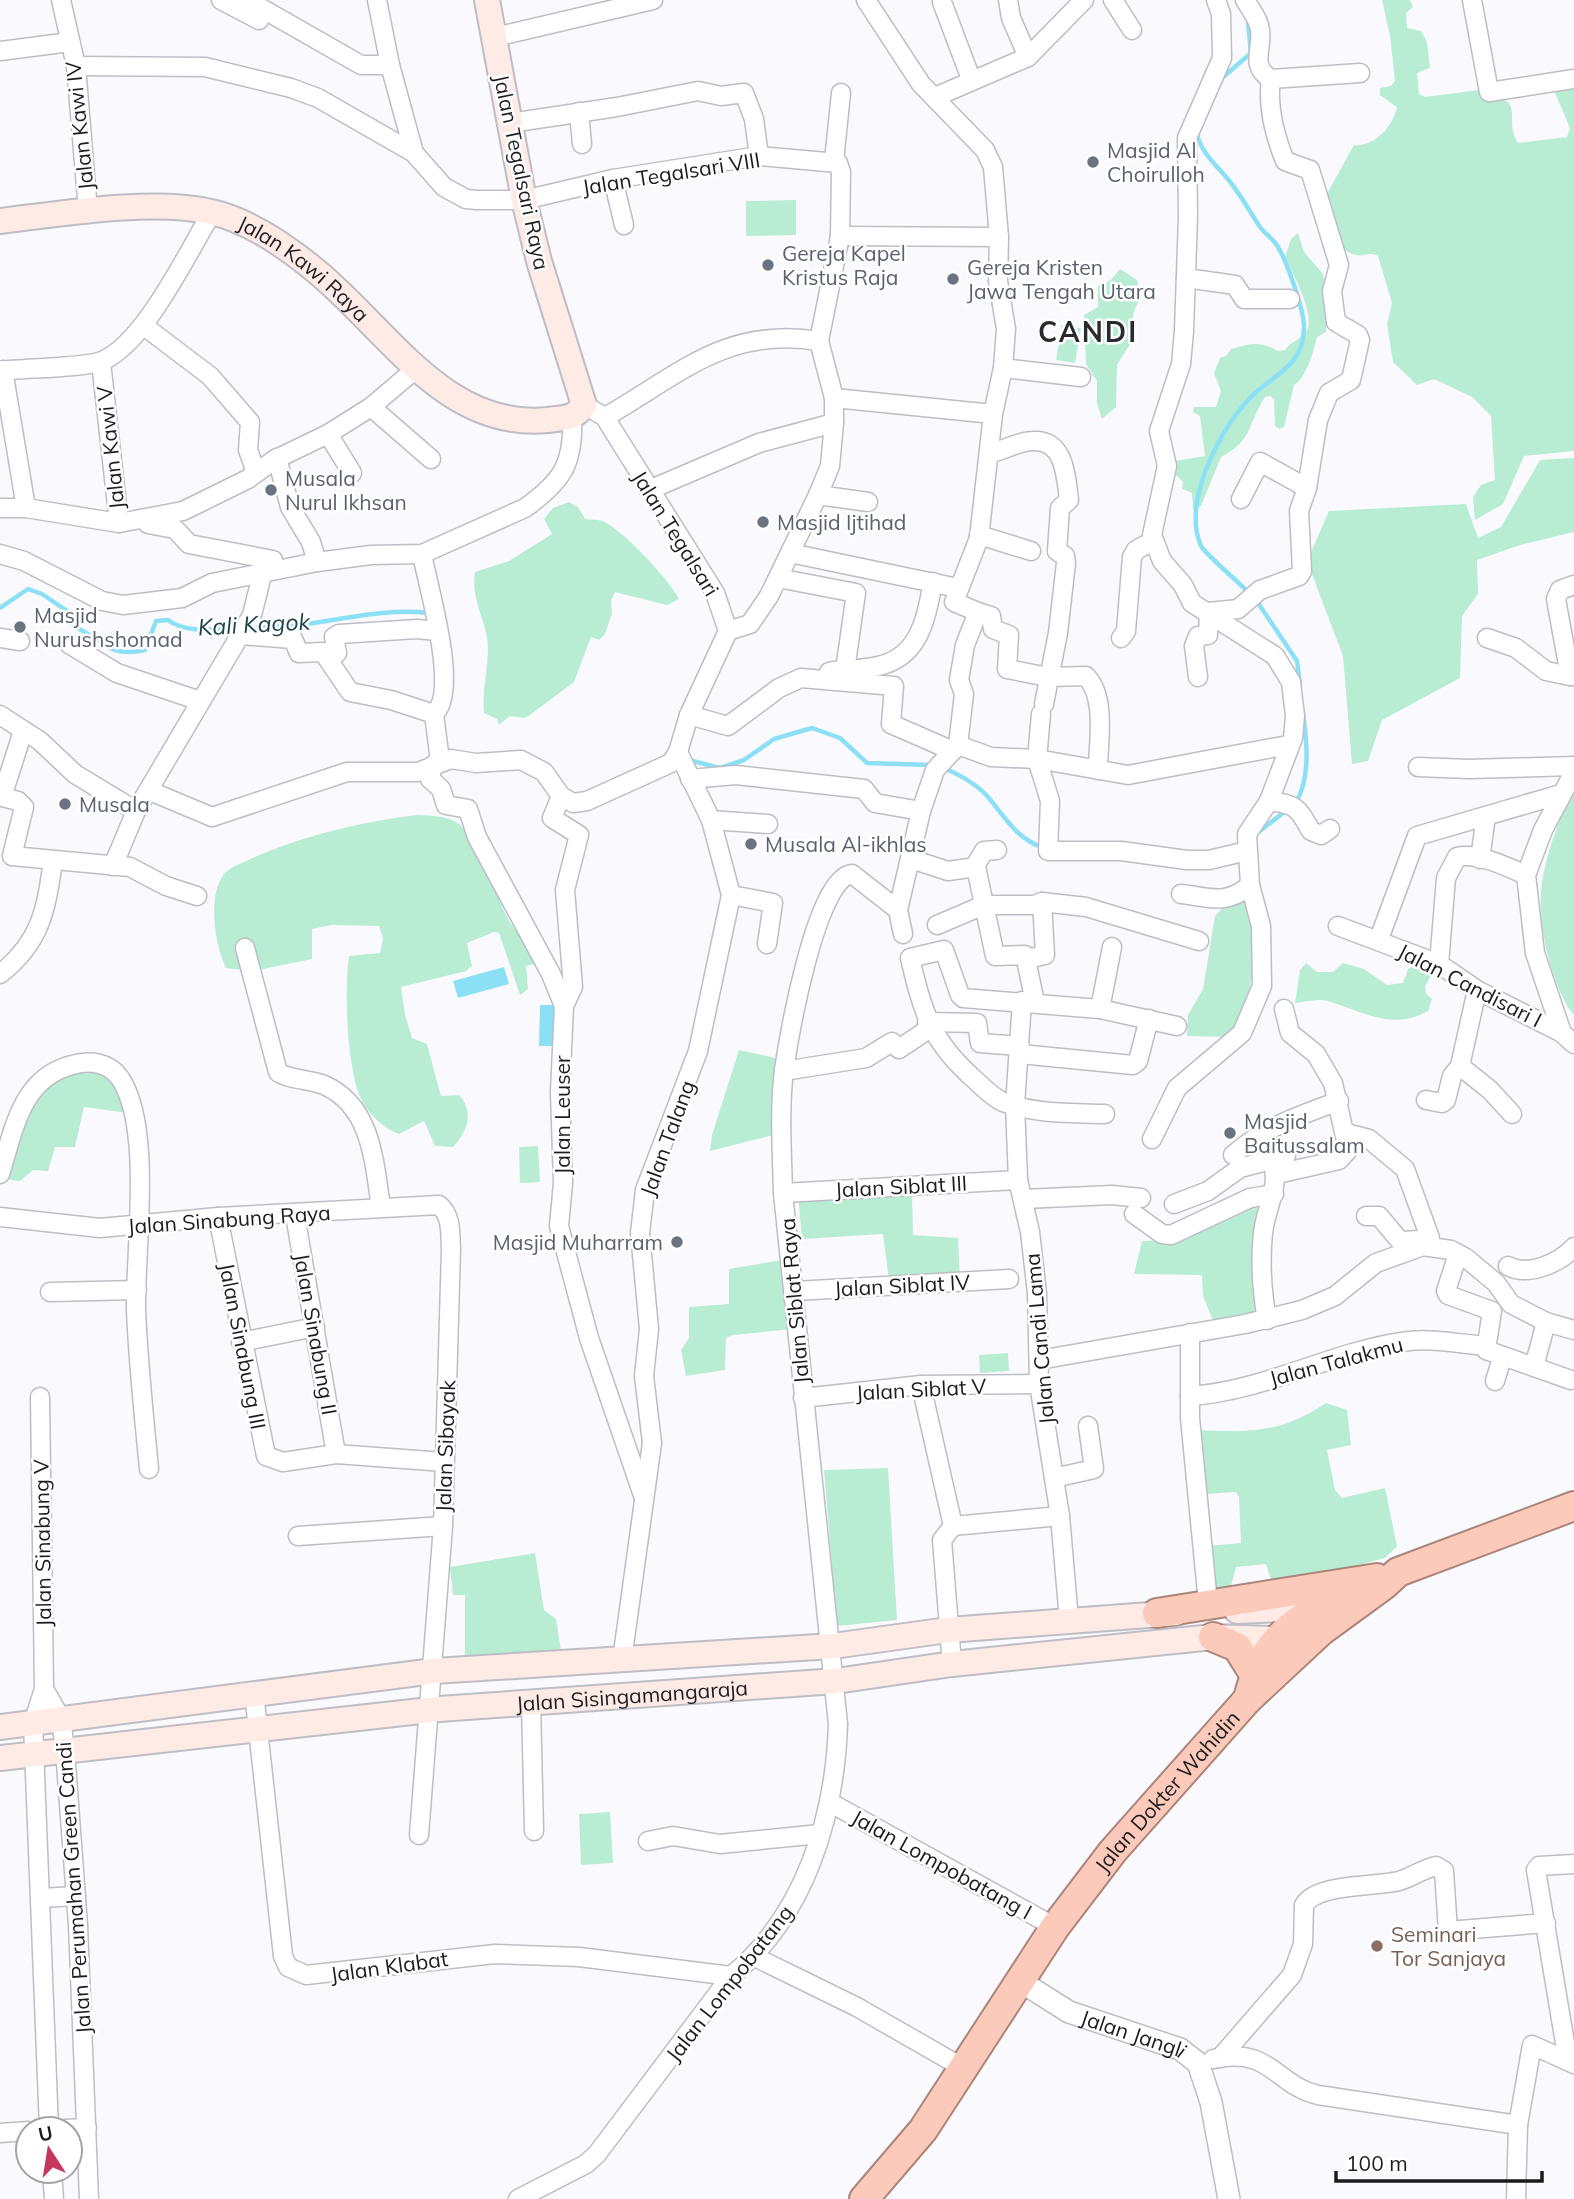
<svg xmlns="http://www.w3.org/2000/svg" width="1574" height="2199" font-family="Mulish,sans-serif">
	<style>
		.green { fill: #b8edd3 }
		.water { fill: #8ce0f6 }
		.lines { fill: none; stroke-linecap: round; stroke-linejoin: round }
		.stream { stroke: #8ce0f6; stroke-width: 4.5 }
		.minor-casing { stroke: #bdbdc6; stroke-width: 21 }
		.tertiary-casing { stroke: #bdbdc6; stroke-width: 24 }
		.secondary-casing { stroke: #bdbdc6; stroke-width: 28 }
		.trunk-casing { stroke: #ac8579; stroke-width: 32 }
		.minor { stroke: #fff; stroke-width: 18 }
		.tertiary { stroke: #fff; stroke-width: 21 }
		.secondary { stroke: #feebe6; stroke-width: 24 }
		.trunk { stroke: #fbcabb; stroke-width: 28 }
		.worship-dot { fill: #6b7280; stroke: #fff; stroke-width: 2.5 }
		.education-dot { fill: #8d6e63; stroke: #fff; stroke-width: 2.5 }
		.labels { text-anchor: middle; dominant-baseline: central; stroke-width: 5; stroke-linejoin: round; paint-order: stroke }
		.street-label { font-size: 21px; fill: #1c1c1f; stroke: #fff }
		.worship-label { font-size: 21px; fill: #5b616d; stroke: #fff; text-anchor: start }
		.education-label { font-size: 21px; fill: #785e54; stroke: #fff; text-anchor: start }
		.water-label { font-size: 23px; font-style: italic; fill: #1c434c; stroke: #fff }
		.district-label { font-size: 28px; font-weight: bold; letter-spacing: 2px; fill: #292930; stroke: #fff }
	</style>
	<rect width="100%" height="100%" fill="#fafafe"/>
	<g class="green">
		<path d="M1382,0H1410L1413,7L1406,13L1407,28L1421,31L1427,42L1430,68L1417,73L1419,94L1425,97L1479,90L1484,96C1529,98 1502,119 1518,143L1567,137L1570,128L1553,88L1574,87V451L1524,456L1503,504L1475,520L1473,497L1481,485L1495,480L1491,416L1472,397L1434,379L1417,385L1393,362L1387,324L1392,303L1378,256C1369,251 1365,257 1356,255C1335,252 1329,216 1324,199L1354,145C1374,147 1393,127 1397,107L1380,95V88L1391,86L1395,81L1390,36Z"/>
		<path d="M796,200V235L746,236V201Z"/>
		<path d="M1298,233L1304,252L1323,274L1326,289V332L1317,337C1314,350 1306,379 1294,385L1284,427L1279,429L1275,426L1274,399L1270,396L1265,397C1246,428 1253,440 1221,457L1201,506L1193,510L1192,493L1182,489L1183,482L1176,475L1175,461L1205,456L1200,416L1193,412L1194,407H1216L1221,391L1214,373L1220,358L1226,356L1231,349C1252,343 1260,341 1278,351L1285,350C1291,341 1300,340 1306,332C1317,317 1292,272 1285,257L1291,239Z"/>
		<path d="M1120,269L1137,280L1141,295L1133,314L1135,336L1117,365L1116,407L1102,419L1097,403V381L1086,364L1084,315L1098,307V286L1111,280Z"/>
		<path d="M1062,325L1081,328L1075,363L1056,360Z"/>
		<path d="M1574,458V532L1520,545L1477,560L1478,594L1462,616L1460,678L1382,720L1368,761L1352,764L1343,656L1307,561L1329,511L1466,504L1478,538L1501,527L1540,460Z"/>
		<path d="M569,502L578,507L585,519C591,520 596,519 602,521C621,528 670,580 679,599L667,605L615,592L611,601L612,613L605,634L599,640L591,637L574,682L530,715L524,718L510,716L499,725L497,719L484,713C482,691 488,670 488,647C487,621 470,599 475,572L509,561L552,534L544,519L553,508Z"/>
		<path d="M1574,789V1015C1552,989 1538,926 1541,892C1543,862 1560,815 1574,789Z"/>
		<path d="M417,815C432,816 446,815 459,824C475,835 497,898 508,919C517,935 532,945 538,963L526,966L528,989L520,995L499,933L494,932L467,943L472,966L466,971L401,987L405,1015L412,1038L427,1044L441,1096L459,1095C475,1112 467,1133 453,1147L435,1146L424,1121L399,1134C383,1128 367,1113 360,1097C347,1065 344,991 349,956L380,953L383,938L379,926L332,925L312,929V959L253,971L226,968C215,946 207,896 224,874C231,866 247,861 257,856C309,834 361,822 417,815Z"/>
		<path d="M1245,899L1252,909C1254,954 1257,998 1230,1037L1187,1036L1188,1015L1203,989L1215,916L1227,903Z"/>
		<path d="M1306,963L1317,972H1333L1343,963L1364,969L1387,985L1403,983L1408,969L1420,963L1435,969L1425,986L1426,994L1432,999L1428,1011C1393,1031 1363,1012 1328,1001C1319,998 1304,1002 1295,1003L1300,970Z"/>
		<path d="M739,1050L775,1058V1069L781,1071L773,1135L710,1151L712,1135Z"/>
		<path d="M88,1067L112,1077L128,1113L84,1107L75,1147H55L48,1171L33,1170L20,1181L3,1179L11,1152L43,1084Z"/>
		<path d="M538,1146L540,1182L520,1183L519,1147Z"/>
		<path d="M912,1192L913,1235L958,1238L960,1277L889,1280L883,1234L802,1239L798,1194Z"/>
		<path d="M1245,1204H1268L1259,1310L1254,1317L1214,1323L1203,1296L1202,1275L1134,1274L1142,1241L1171,1240Z"/>
		<path d="M782,1260L793,1329L733,1335L726,1338L725,1370L686,1376L681,1350L689,1338V1307L729,1304V1269Z"/>
		<path d="M1008,1353L1009,1371L980,1373L979,1355Z"/>
		<path d="M1326,1403L1347,1410L1351,1445L1327,1450L1335,1490L1342,1498L1385,1488L1397,1546L1385,1558L1273,1587L1266,1564L1236,1567L1229,1593L1211,1594L1207,1546L1241,1543L1239,1497L1236,1492L1205,1494L1200,1430C1251,1433 1283,1432 1326,1403Z"/>
		<path d="M888,1468L897,1620L837,1626L824,1470Z"/>
		<path d="M535,1553L544,1610L556,1619L561,1650L465,1656V1595H453L450,1567Z"/>
		<path d="M610,1812L613,1863L581,1865L579,1814Z"/>
	</g>
	<g class="water">
		<path d="M504,967L509,984L458,998L453,981Z"/>
		<path d="M540,1005H560V1046H539Z"/>
	</g>
	<g class="lines">
		<g class="stream">
			<path d="M1221,79L1251,53L1248,22"/>
			<path d="M1196,131C1201,154 1217,165 1231,183C1242,197 1250,212 1260,227C1265,234 1274,239 1278,247C1287,262 1304,310 1304,327C1304,368 1272,374 1249,399C1219,431 1182,502 1201,546C1204,553 1242,585 1250,594"/>
			<path d="M1256,600L1297,661L1300,684"/>
			<path d="M0,608L28,589L42,594L67,611C68,628 77,626 88,634C108,649 120,656 145,650L156,621L168,620C188,635 216,628 239,627"/>
			<path d="M254,627C314,630 369,606 429,613"/>
			<path d="M689,760L720,768L744,760L774,739L812,728L840,738L867,763L932,765"/>
			<path d="M944,768C960,775 977,784 989,798C1006,819 1017,839 1044,848"/>
			<path d="M1295,804C1311,779 1307,742 1303,713"/>
			<path d="M1256,834L1288,809"/>
		</g>
		<g class="minor-casing">
			<g id="minor">
				<path d="M61,0L76,66L88,211"/>
				<path d="M221,0L259,20"/>
				<path d="M247,0L361,65H390"/>
				<path d="M377,0L390,65L414,153"/>
				<path d="M866,0L921,84L985,150L993,167L999,237L998,281L1006,329L1003,368L993,414"/>
				<path d="M1008,0L1011,18L1028,57"/>
				<path d="M1113,0L1132,30"/>
				<path d="M1245,0C1250,9 1259,19 1260,30C1263,50 1249,66 1271,79L1360,73"/>
				<path d="M1472,0L1489,92L1574,79"/>
				<path d="M942,2L971,79"/>
				<path d="M495,37L653,0"/>
				<path d="M0,51L70,42"/>
				<path d="M76,66L205,67L291,88L318,98L414,153L444,187L466,199L477,200H524L613,179L759,156L838,163L841,172L840,236L819,341L834,398V423L759,443L649,490"/>
				<path d="M1271,79C1267,106 1275,136 1285,161L1310,170L1339,265L1332,291L1336,322L1358,335L1360,340L1351,380L1329,393L1318,420L1307,488"/>
				<path d="M935,97L1028,57L1084,0"/>
				<path d="M579,112L582,144"/>
				<path d="M510,123L617,107L698,91L721,96L744,93L754,119L759,156"/>
				<path d="M834,161L841,93"/>
				<path d="M613,179L624,225"/>
				<path d="M840,236L999,237"/>
				<path d="M1186,278L1235,285L1244,299H1290"/>
				<path d="M144,326L210,376L250,422L248,450L256,472"/>
				<path d="M1003,368L1081,377"/>
				<path d="M3,370L26,508L119,523L101,362"/>
				<path d="M0,371C22,368 84,368 102,361C145,343 188,252 212,212"/>
				<path d="M834,398L993,414L979,538L954,602L978,612L965,645L959,680L964,694L958,745"/>
				<path d="M371,407L431,459"/>
				<path d="M605,417C679,375 726,326 819,341"/>
				<path d="M328,434L352,473"/>
				<path d="M991,453C1005,450 1019,441 1033,441C1065,439 1066,477 1069,500L1060,508L1057,551L1065,556L1066,563L1058,633L1044,704"/>
				<path d="M277,458L290,507L311,542L317,562"/>
				<path d="M818,495L868,502"/>
				<path d="M0,508H26"/>
				<path d="M119,523L183,511L248,479L274,460L328,434L371,407L418,367"/>
				<path d="M148,524L175,529L189,544L273,560"/>
				<path d="M979,535L1031,551"/>
				<path d="M790,553L958,588"/>
				<path d="M0,554L24,561L102,601L123,605L182,598L212,583L317,562L371,555L422,554L525,508C563,481 574,463 572,417"/>
				<path d="M422,554C428,587 460,692 434,714L440,761"/>
				<path d="M778,578L856,593L845,670"/>
				<path d="M1574,585L1560,590L1556,599L1570,676H1574"/>
				<path d="M978,612L991,616L993,629L1009,635L1007,669L1048,677L1086,676C1107,698 1098,743 1098,770"/>
				<path d="M728,631L750,624L769,596L818,495L830,466L834,423"/>
				<path d="M241,635L293,639L299,653L323,652L350,692L391,700L434,714"/>
				<path d="M0,638L20,641"/>
				<path d="M1121,638L1126,631L1132,557L1136,550L1153,541"/>
				<path d="M1487,638L1516,648L1546,671L1570,676"/>
				<path d="M69,644L117,673L200,701"/>
				<path d="M330,660L337,653L334,637L339,634L417,629L437,631"/>
				<path d="M829,672C845,669 862,670 878,666C920,657 926,618 933,582"/>
				<path d="M1198,677L1194,646L1198,636L1208,635L1209,612L1238,609L1260,590L1299,576L1302,571L1299,511L1307,488L1260,462L1241,499"/>
				<path d="M1041,714L1037,759L1050,801L1048,851H1121L1187,860H1209L1247,851"/>
				<path d="M0,715L40,741L75,774L136,811"/>
				<path d="M689,715L728,726L779,688L801,678L894,686L891,724L953,751"/>
				<path d="M23,731L2,797L18,801L24,807L12,856L130,867L166,886L197,896"/>
				<path d="M958,745L991,757L1037,759L1128,775L1288,745"/>
				<path d="M433,765L430,779L441,789L446,805L468,809L477,837L551,974L564,1006L560,1092L563,1183L559,1226L589,1338L644,1498"/>
				<path d="M1418,767L1469,769L1574,766"/>
				<path d="M1574,772L1543,830L1526,875L1535,953L1562,1033L1574,1044"/>
				<path d="M690,779L736,775L864,789L875,803L921,811"/>
				<path d="M150,791L212,817L347,772H418L451,759L476,763L521,760L544,772L561,796L573,803L587,801L671,763L678,752L689,715L728,631L715,593L609,424L605,417L584,405"/>
				<path d="M561,796L552,818L579,835L565,890L573,987L564,1006"/>
				<path d="M1269,801C1297,804 1298,808 1311,831L1321,835L1330,829"/>
				<path d="M711,820L768,824"/>
				<path d="M911,859L948,871L976,867L995,956L1025,955L1035,1002"/>
				<path d="M1480,859L1486,816"/>
				<path d="M113,866L136,811L252,615L262,575"/>
				<path d="M975,866L984,851L997,850"/>
				<path d="M1181,894C1210,897 1226,906 1250,885"/>
				<path d="M731,895L773,903L767,944"/>
				<path d="M937,925L984,905H1034L1042,902L1086,907L1199,941"/>
				<path d="M1338,926L1439,964L1477,990L1562,1033"/>
				<path d="M903,934L898,910L921,811L935,770L958,745"/>
				<path d="M1379,939L1417,836L1561,794"/>
				<path d="M245,948L278,1072C289,1080 310,1079 324,1085C372,1106 374,1162 381,1207"/>
				<path d="M1027,959L1045,955L1042,902"/>
				<path d="M1439,964L1446,878L1457,857C1478,852 1507,867 1526,875"/>
				<path d="M0,974C41,942 46,910 53,861"/>
				<path d="M1477,990L1460,1066L1490,1090L1512,1114"/>
				<path d="M1022,1001L1015,1105L1018,1180L1030,1232L1037,1293L1039,1384L1060,1516L1069,1620"/>
				<path d="M1100,1009L1112,947"/>
				<path d="M927,1022L977,1023L980,1043L1020,1046"/>
				<path d="M1020,1054L1133,1065L1138,1061L1149,1019"/>
				<path d="M784,1071L866,1058L892,1042L899,1049L930,1028"/>
				<path d="M1426,1100L1442,1103L1446,1100L1452,1076L1460,1066"/>
				<path d="M1105,1114C1073,1113 1033,1114 1003,1102C992,1097 983,1087 974,1079C931,1041 923,1013 910,958L944,950L960,995L963,998L1100,1009L1177,1026"/>
				<path d="M1346,1133L1369,1139L1405,1169L1430,1238"/>
				<path d="M1152,1139L1177,1088L1242,1033L1262,986L1261,926L1250,885L1247,834L1269,801L1293,738L1295,716L1291,682L1275,656L1192,603L1183,585L1162,561L1152,535L1167,466L1159,431L1181,364L1184,331L1188,217L1187,138L1222,58L1221,14L1216,0"/>
				<path d="M1233,1155C1267,1126 1298,1116 1339,1101"/>
				<path d="M0,1174C14,1130 21,1078 72,1065C89,1060 109,1062 120,1078C153,1127 135,1249 136,1309C138,1362 144,1416 149,1469"/>
				<path d="M1277,1174L1339,1160L1348,1150L1333,1083L1316,1054L1290,1033L1284,1009"/>
				<path d="M783,1193L1018,1180"/>
				<path d="M1024,1199L1112,1195L1141,1198"/>
				<path d="M1174,1204L1208,1191L1240,1168L1286,1156"/>
				<path d="M1134,1214L1162,1234L1171,1235L1250,1198L1274,1194"/>
				<path d="M295,1215L336,1454"/>
				<path d="M1366,1216H1379L1400,1241L1420,1240"/>
				<path d="M0,1217L100,1228L218,1217L439,1205C452,1216 450,1233 451,1249L443,1526L419,1835"/>
				<path d="M218,1217L266,1456L283,1462L336,1454L444,1462"/>
				<path d="M1458,1254L1446,1291L1448,1295L1492,1311L1486,1350L1571,1380"/>
				<path d="M1508,1266C1528,1277 1560,1263 1574,1247"/>
				<path d="M795,1291L1009,1279"/>
				<path d="M50,1292L137,1290"/>
				<path d="M1267,1320C1262,1292 1260,1262 1263,1233C1266,1206 1281,1187 1272,1159"/>
				<path d="M1190,1333V1418L1208,1603"/>
				<path d="M241,1342L315,1327"/>
				<path d="M1039,1360L1245,1324L1302,1310L1335,1296L1376,1263L1423,1246L1451,1250L1466,1258L1496,1283L1511,1304L1546,1322L1574,1330"/>
				<path d="M1534,1367L1546,1322"/>
				<path d="M1495,1381L1502,1358"/>
				<path d="M921,1385L953,1526"/>
				<path d="M1190,1396C1266,1391 1334,1350 1409,1341C1433,1338 1461,1344 1485,1346"/>
				<path d="M40,1397L44,1689L33,1723L49,2129"/>
				<path d="M803,1398L921,1385L1039,1384"/>
				<path d="M1054,1478L1094,1469L1088,1426"/>
				<path d="M298,1536L443,1526"/>
				<path d="M622,1660L652,1443L644,1376L649,1329L640,1233L645,1190L698,1051L731,895L711,820L678,752"/>
				<path d="M952,1664L942,1540L953,1526L1060,1516"/>
				<path d="M44,1689L61,1719L65,1750L78,1925L89,2199"/>
				<path d="M254,1693L283,1956L288,1967L306,1975L495,1954L579,1957L731,1976"/>
				<path d="M531,1703L534,1831"/>
				<path d="M829,1802L1055,1927"/>
				<path d="M648,1841L673,1836L720,1844L820,1834"/>
				<path d="M41,1898L76,1896"/>
				<path d="M755,1957L857,2007L965,2069"/>
				<path d="M1220,2058L1292,1975L1303,1944L1304,1905C1317,1883 1376,1887 1399,1881C1412,1877 1423,1869 1436,1866L1444,1871L1448,1931L1546,1923"/>
				<path d="M1213,2059C1271,2046 1275,2085 1318,2095L1518,2125"/>
				<path d="M1568,2061L1536,1870L1539,1866L1574,1864"/>
				<path d="M65,2129L87,2128"/>
				<path d="M0,2133L28,2131"/>
				<path d="M52,2171L54,2199"/>
				<path d="M518,2199L586,2164L597,2154L731,1976C805,1916 835,1817 838,1724L783,1193C782,1152 779,1111 784,1070C789,1036 816,878 852,874L898,910"/>
				<path d="M1516,2199L1518,2125L1532,2045L1574,2064"/>
			</g>
		</g>
		<g class="tertiary-casing">
			<g id="tertiary">
				<path id="s1" d="M1020,1981L1069,2012L1180,2049L1198,2063L1211,2102L1229,2199"/>
			</g>
		</g>
		<g class="secondary-casing">
			<g id="secondary">
				<path id="s2" d="M0,221C59,214 154,198 211,212C248,220 287,247 316,271C387,329 445,430 547,420C563,418 575,419 584,405L539,261L524,200L487,0"/>
				<path d="M1237,1611L1283,1609L1308,1612"/>
				<path d="M0,1727L434,1671L833,1646L948,1630L1176,1613"/>
				<path id="s3" d="M0,1758L439,1709L836,1681L952,1664L1213,1637L1274,1639"/>
			</g>
		</g>
		<g class="trunk-casing">
			<g id="trunk">
				<path d="M1157,1613L1377,1578"/>
				<path d="M1213,1637L1237,1647L1254,1674"/>
				<path d="M1248,1699C1262,1638 1297,1618 1350,1591"/>
				<path id="s4" d="M864,2199L923,2130L1055,1927L1113,1851L1248,1699L1321,1631L1384,1585L1398,1572L1574,1506"/>
			</g>
		</g>
		<use href="#minor" class="minor"/>
		<use href="#tertiary" class="tertiary"/>
		<use href="#secondary" class="secondary"/>
		<use href="#trunk" class="trunk"/>
	</g>
	<g class="worship-dot">
		<circle cx="1093" cy="162" r="7"/>
		<circle cx="768" cy="265" r="7"/>
		<circle cx="953" cy="279" r="7"/>
		<circle cx="271" cy="490" r="7"/>
		<circle cx="763" cy="522" r="7"/>
		<circle cx="20" cy="627" r="7"/>
		<circle cx="65" cy="804" r="7"/>
		<circle cx="751" cy="844" r="7"/>
		<circle cx="1230" cy="1133" r="7"/>
		<circle cx="677" cy="1242" r="7"/>
	</g>
	<circle class="education-dot" cx="1377" cy="1946" r="7"/>
	<g class="labels">
		<g class="street-label">
			<text transform="translate(79 126) rotate(-96)">Jalan Kawi IV</text>
			<text transform="translate(522 172) rotate(78)">Jalan Tegalsari Raya</text>
			<text transform="translate(671 173) rotate(-9)">Jalan Tegalsari VIII</text>
			<text stroke="none"><textPath href="#s2" startOffset="322">Jalan Kawi Raya</textPath></text>
			<text transform="translate(110 448) rotate(-96)">Jalan Kawi V</text>
			<text transform="translate(676 533) rotate(58)">Jalan Tegalsari</text>
			<text transform="translate(1470 985) rotate(27)">Jalan Candisari I</text>
			<text transform="translate(562 1115) rotate(-90)">Jalan Leuser</text>
			<text transform="translate(667 1138) rotate(-70)">Jalan Talang</text>
			<text transform="translate(901 1186) rotate(-3)">Jalan Siblat III</text>
			<text transform="translate(229 1219) rotate(-4)">Jalan Sinabung Raya</text>
			<text transform="translate(902 1285) rotate(-3)">Jalan Siblat IV</text>
			<text transform="translate(794 1301) rotate(-95)">Jalan Siblat Raya</text>
			<text transform="translate(316 1334) rotate(80)">Jalan Sinabung II</text>
			<text transform="translate(1039 1339) rotate(-95)">Jalan Candi Lama</text>
			<text transform="translate(243 1346) rotate(79)">Jalan Sinabung III</text>
			<text transform="translate(1336 1361) rotate(-15)">Jalan Talakmu</text>
			<text transform="translate(921 1389) rotate(-3)">Jalan Siblat V</text>
			<text transform="translate(445 1446) rotate(-88)">Jalan Sibayak</text>
			<text transform="translate(42 1543) rotate(-91)">Jalan Sinabung V</text>
			<text stroke="none"><textPath href="#s3" startOffset="635">Jalan Sisingamangaraja</textPath></text>
			<text stroke="none"><textPath href="#s4" startOffset="509">Jalan Dokter Wahidin</textPath></text>
			<text transform="translate(942 1864) rotate(29)">Jalan Lompobatang I</text>
			<text transform="translate(73 1888) rotate(-94)">Jalan Perumahan Green Candi</text>
			<text transform="translate(389 1966) rotate(-8)">Jalan Klabat</text>
			<text transform="translate(729 1983) rotate(-52)">Jalan Lompobatang</text>
			<text stroke="none"><textPath href="#s1" startOffset="126">Jalan Jangli</textPath></text>
		</g>
		<g class="worship-label">
			<text x="1107" y="150">Masjid Al<tspan x="1107" dy="24">Choirulloh</tspan></text>
			<text x="782" y="253">Gereja Kapel<tspan x="782" dy="24">Kristus Raja</tspan></text>
			<text x="967" y="267">Gereja Kristen<tspan x="967" dy="24">Jawa Tengah Utara</tspan></text>
			<text x="285" y="478">Musala<tspan x="285" dy="24">Nurul Ikhsan</tspan></text>
			<text x="777" y="522">Masjid Ijtihad</text>
			<text x="34" y="615">Masjid<tspan x="34" dy="24">Nurushshomad</tspan></text>
			<text x="79" y="804">Musala</text>
			<text x="765" y="844">Musala Al-ikhlas</text>
			<text x="1244" y="1121">Masjid<tspan x="1244" dy="24">Baitussalam</tspan></text>
			<text x="663" y="1242" text-anchor="end">Masjid Muharram</text>
		</g>
		<g class="education-label">
			<text x="1391" y="1934">Seminari<tspan x="1391" dy="24">Tor Sanjaya</tspan></text>
		</g>
		<g class="water-label">
			<text transform="translate(254 624) rotate(-3)">Kali Kagok</text>
		</g>
		<g class="district-label">
			<text x="1088" y="331">CANDI</text>
		</g>
	</g>
	<g transform="translate(49 2150) rotate(348)"><circle r="33" fill="#ffffff" stroke="#a4a4a5" stroke-width="2"/>
	<path d="M0-5L12 26L0 18L-12 26Z" fill="#c6375f"/>
	<text y="-10" font-size="19" font-weight="bold" text-anchor="middle" fill="#1c1c1f">U</text>
	</g>
	<path d="M1336 2171v10h206v-10" fill="none" stroke="#1c1c1f" stroke-width="3.5"/>
	<text x="1346" y="2171" font-size="21" fill="#1c1c1f" stroke="#ffffff" stroke-width="5" paint-order="stroke">100 m</text>
</svg>
